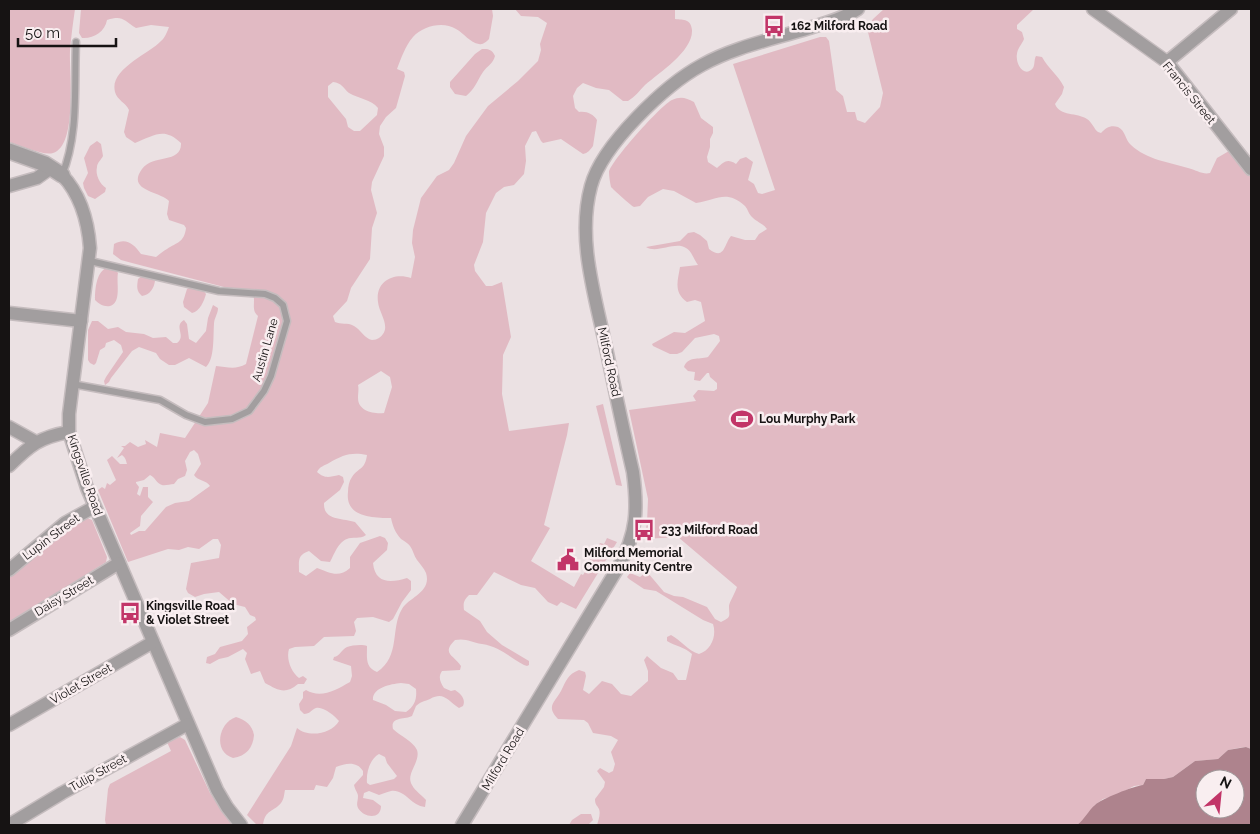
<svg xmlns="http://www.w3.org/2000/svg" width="1260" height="834" font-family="Raleway,sans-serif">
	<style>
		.green { fill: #e1bac3; fill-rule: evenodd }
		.water { fill: #ae838d; fill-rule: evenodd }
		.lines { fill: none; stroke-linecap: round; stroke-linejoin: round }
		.service-casing { stroke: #c5bcbe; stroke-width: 9 }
		.minor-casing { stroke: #c5bcbe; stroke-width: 15 }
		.tertiary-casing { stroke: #c5bcbe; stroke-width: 18 }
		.service { stroke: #a29e9f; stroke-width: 6 }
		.minor { stroke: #a29e9f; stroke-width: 12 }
		.tertiary { stroke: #a29e9f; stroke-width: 15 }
		.labels { text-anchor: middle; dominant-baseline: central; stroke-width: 5; stroke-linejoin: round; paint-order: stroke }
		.poi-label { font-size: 12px; font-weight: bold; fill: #161313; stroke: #f9eef0; text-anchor: start }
		.street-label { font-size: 12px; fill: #161313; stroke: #f9eef0 }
	</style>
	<rect width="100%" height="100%" fill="#ebe1e3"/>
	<g class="green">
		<path d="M9,9H75C73,23 71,37 70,51C69,71 78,146 53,153C43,156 20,145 9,142Z"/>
		<path d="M81,9H492L493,16L489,39C486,42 483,45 479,44C470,43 464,33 456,29C443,21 423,26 413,37C405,46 401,59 397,69L404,72L405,76L396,108L386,117L380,126L379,134L384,147V156L372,182L371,190L377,213L372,228L370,259L351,288L347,301L333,316L335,322C341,325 347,322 354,326C360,329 365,339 372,340C375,340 377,339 379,338C393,328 379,314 378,302C375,281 394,272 411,278L415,257L412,243L413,230L421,198L437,176L449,170L454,163L466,136L488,106L518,81L538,61L541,50L540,44L547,23L538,17L521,16L515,9H675V19C684,20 691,19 692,30C693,51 660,72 645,85C640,90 635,97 628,101H623L609,90L596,88L583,83L577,88L573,96L575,108L579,112C587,111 593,114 597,120L593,146C590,150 588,153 583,154L561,139L543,143L541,141L536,131L532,132L525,146L526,161L524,174L514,185L504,187L496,193L486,213L483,242L474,265L475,271L486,286H492L502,282L511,337L503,355L502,394L509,431L569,423L567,435L544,525L550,528L531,561L574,587L581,574L583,575L588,567L586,566L600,543L604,544L607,538L617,542L576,609L561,602L557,606L548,602L535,588L521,585L494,572L477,595H469C464,600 463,603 464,610L480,621L487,632L502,645L529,661V665L527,666L524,665C508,656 500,647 482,644C471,642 466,638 455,640C441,654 454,655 461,666L460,670L442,671C438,677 440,682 444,688L451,691L455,690C461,694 466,699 463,706L459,708C448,701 444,691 430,699C425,701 420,702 416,706L412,716C405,720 390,716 393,729C400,736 413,741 417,750C421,762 405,774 412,785C415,791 422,795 426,800L425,807C411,806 405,789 391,791C386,792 383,794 379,795L369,791L364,793L363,798L373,800L381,806C381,820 364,818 358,808C356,804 358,801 358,796C358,793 355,790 354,785L363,775V771C357,761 346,763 336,767L333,778L327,787L316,785L314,790H285C284,795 284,799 281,803C274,812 265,809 263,825H257L247,815L291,746L297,728C308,738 332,734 339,721C335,716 323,706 316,708C311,710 310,714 304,714L300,710L299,704L303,698V692L306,690C321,699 336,690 350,682L352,676L351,666L333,660L334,657C340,656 341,650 347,647C352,645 363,644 367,646C367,658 365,667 377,672C401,656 390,629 402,609C409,597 432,592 426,573C424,568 420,564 417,560C414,556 413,550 410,546C408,543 404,541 401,539C395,532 393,527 391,518C372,518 345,517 348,492C348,487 349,481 352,477C359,467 365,470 367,455C351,452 343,455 329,463C324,466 320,466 317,472C325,479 329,477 339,475L343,477L344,482L340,490L324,503C323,521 343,518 355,522L366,535C361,539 357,537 351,538C339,539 335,553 330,562L321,561L309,551C297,555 299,561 299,572L306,576L317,568C330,573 339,578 350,568V557L360,543L380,536L385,538L388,543L387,550L373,563C375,584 391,583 407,578L411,581V590L402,602L393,619L389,622L373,617L357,618L354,622L356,631L354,636L324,637L314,646L295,647L289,649C286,659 291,672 299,678L303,676L307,679L304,684H298C285,695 278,690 265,683L260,671L251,674L245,659L247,653L243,649L228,657L219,659L210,664L206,663L207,657L215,654L220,647L242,641L248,634L247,627L256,620L255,617L250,615L245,607L233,604L219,592L204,594L195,597L188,593L186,589L191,563L219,558L221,545L218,539H213L199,549L188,547L179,550L168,549L128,562L98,490L102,487L105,489L107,483L110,485L116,480L107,460L112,456L120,464H127C126,461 126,458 122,455L117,458L124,448L121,446H125L130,442L138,447L146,444L145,440L157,447L160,433L185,438L208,403L216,366C227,367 236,370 246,364L258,316C250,310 257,300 252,291L224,287L132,263L121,260L113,254L114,244C126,237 134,244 141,254L156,257C160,254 163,251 167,249C177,242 184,243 186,228L184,225L169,220L167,214L169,201C160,191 126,191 142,169C153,154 182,164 181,143C164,127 155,135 135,143L126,137L124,132L129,110C126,103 117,100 115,92C109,69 149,54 161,41C165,38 167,32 169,27L151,25L136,28C123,20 123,15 107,20C105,32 93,39 82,38L79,33ZM333,82C342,83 343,88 349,93C359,99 371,99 378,108L377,115L360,131H354L348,127L346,119L328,97V86ZM381,371L390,377L392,387L384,413C373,414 358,411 358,398C358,393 359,389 358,385ZM194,450L198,454L201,464L194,475C198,481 206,480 210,486L189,501L175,503L166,507L145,531H139L131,535L130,533L140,526L141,516L153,502L148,497V487H143L140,496L137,494L139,487L136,483V482L144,480L150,475C155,477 157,484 162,485C165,486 170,484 174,484L178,479L185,476L187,470L185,461L190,452ZM401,683L409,684L416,689C417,699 415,706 406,712L395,711L386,705L373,700C372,688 390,684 401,683ZM379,754L385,757L387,763L397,776L394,779L370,785L367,783C366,772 370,759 379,754Z"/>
		<path d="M884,9H1034L1017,25V29L1022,32L1024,39C1022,44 1017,49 1017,54C1015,63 1024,79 1033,68C1035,65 1034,59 1036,56L1042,57C1048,68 1058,75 1064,87L1062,94L1055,104C1060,117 1077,112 1087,119C1092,122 1094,129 1098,132L1101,133C1106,128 1110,125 1118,127C1126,131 1125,140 1131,145C1147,160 1169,162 1188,168C1196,170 1203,175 1210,173L1217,158L1229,151L1251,177V749L1246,747L1238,748L1228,750L1218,759L1195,761L1173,777L1164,779H1146L1143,785L1134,786L1115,796L1103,799L1095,805L1084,820L1077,825H597C598,821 601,814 599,809C597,805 595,805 595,799L604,787L605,782L597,771L600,768L609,773L613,771L615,764L611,752L618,740L611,736L593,733L588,723L584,720L558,719C545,706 556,701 561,691C566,681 568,674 579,670L585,672L586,676L583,690L589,694L602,681L612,684L621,694L631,696L648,681V671L644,660L647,656L661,668L673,673L678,680H686L692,654C685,647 675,646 667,641V637L671,635C681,640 688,651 699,654C711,650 717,636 713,624L703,620L656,591L644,589L629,579L627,577L630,573L640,577L645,573H648L664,592L674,596L683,597L707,607L715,619L721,622C732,617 729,616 729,606C729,603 736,591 737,587L678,537L644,539L647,523L648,499L629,410L696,401L693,396L698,390L714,391L717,389V383L710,377L709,373H707L700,381L694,380L695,372L688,371L684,367C688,356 698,360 708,357L720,341L719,336L714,334L695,338L682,352L677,354H670L653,346L652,344L674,332L685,333L705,321L701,302L695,300L687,302C673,292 678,280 680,267L698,265C694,260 691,250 686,248C675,241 657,254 646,247L680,241L688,233L694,232L700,235L707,241L709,249C725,261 724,244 731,236L745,240H755L759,234L767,229C763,223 756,222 751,216C748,213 748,209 745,206C726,189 717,200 696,203L674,191L663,189L648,197L640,206L634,207C631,206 612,188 611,187C610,183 609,176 609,172C611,161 661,105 672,100C681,96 686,98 694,102L701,118L713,127V133L710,139V147L707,157L708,162L717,168C724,162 727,158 736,164L740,159L746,157L753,162L748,180L754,184L758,193L762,194L775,190L733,64L820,37H826L829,41L836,90L843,96L847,112H855L857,120L865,123L880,107L883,93L867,28L873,19Z"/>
		<path d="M482,49C488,49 492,49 495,56C493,64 487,66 483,72C477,81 475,89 466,96L455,94L450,87V82L475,54Z"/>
		<path d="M97,141L101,144L103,156C101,160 97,163 97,167C95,175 100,184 106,188L105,192L95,199L88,196L84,188L83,183L88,173L84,158L90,146Z"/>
		<path d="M106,268L115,269L118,273C116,282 122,303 110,306C104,307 99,304 95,300C95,290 96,273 106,268Z"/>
		<path d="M143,275L153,278L155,281C154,288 150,295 142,296C136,291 137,286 138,279Z"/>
		<path d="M191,287L203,290L206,294C204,301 200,311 192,313L184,307L183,302L187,289Z"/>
		<path d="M213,305L218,308C218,314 214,318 214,324C213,335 215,359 206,367L189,358L175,365H169L160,359L156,353L139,347L132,351L111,378L109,382L105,385L104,381L106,377L123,352L121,345L114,340L106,343L105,347L100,350L96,363L94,365L90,363L88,360V330L92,321H98L108,329L118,327L126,332L144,334L153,338L166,337L173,343H177C187,336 173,326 184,320L187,324L189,339L196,343L206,331L208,318Z"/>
		<path d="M603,404L622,486L616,485L596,406Z"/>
		<path d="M87,518L92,520L107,557L106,562L9,623V576L66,529Z"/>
		<path d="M236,717C246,720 252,725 254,735C253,748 246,756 233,758C213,752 218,723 236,717Z"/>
		<path d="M180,737L185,740L210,793L232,825H106L105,820L108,789L110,784L171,751L167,742Z"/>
		<path d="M581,814H591L593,820L588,825H569L572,820Z"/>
	</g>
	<path class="water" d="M1246,747L1251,749V825H1077C1085,819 1088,811 1095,805C1101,799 1134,786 1143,785L1146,779H1164L1173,777L1195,761L1218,759L1228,750ZM1205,779H1235V809H1205Z"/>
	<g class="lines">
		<g class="service-casing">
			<g id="service">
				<path d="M62,175C79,135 74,85 76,42"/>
				<path d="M72,384L160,400L186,415L205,422L232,419L249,411L264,391L271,376L287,321L283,305L275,298L265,294L219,291L90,261"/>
			</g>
		</g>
		<g class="minor-casing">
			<g id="minor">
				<path d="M1093,9L1167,62L1251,169"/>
				<path d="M1167,62L1231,9"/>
				<path d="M62,175C81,195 88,221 90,248L69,414V432L87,488L217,790L227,807L241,825"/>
				<path d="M9,186L37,178L51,168"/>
				<path d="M9,313L81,321"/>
				<path d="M9,427L36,442"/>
				<path d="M9,466C30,445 40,437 69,432"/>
				<path d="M9,570L65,523L94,507"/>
				<path d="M9,630L119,563"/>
				<path d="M9,725L153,642"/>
				<path d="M9,825L62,793L188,724"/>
				<path d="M462,825L619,566C637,533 638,509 633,472C623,429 614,386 605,343C594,292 577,237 591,186C602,145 665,85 702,65C734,47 774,39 809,28C826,23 844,18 858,9"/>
			</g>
		</g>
		<g class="tertiary-casing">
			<path id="tertiary" d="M9,151L45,164L62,175"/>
		</g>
		<use href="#service" class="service"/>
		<use href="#minor" class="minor"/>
		<use href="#tertiary" class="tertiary"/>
	</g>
	<defs>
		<g id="bus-bare" transform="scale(1.725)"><path d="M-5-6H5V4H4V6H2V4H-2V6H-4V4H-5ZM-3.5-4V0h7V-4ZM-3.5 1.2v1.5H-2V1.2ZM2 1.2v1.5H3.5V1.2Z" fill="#c23568" stroke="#f9eef0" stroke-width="2.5" paint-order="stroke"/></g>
		<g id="stadium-bare" transform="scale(1.725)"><path d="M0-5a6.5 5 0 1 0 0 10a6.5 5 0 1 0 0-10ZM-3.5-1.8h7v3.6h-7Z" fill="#c23568" stroke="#f9eef0" stroke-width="2.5" paint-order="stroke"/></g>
		<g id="civic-bare" transform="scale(1.725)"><path d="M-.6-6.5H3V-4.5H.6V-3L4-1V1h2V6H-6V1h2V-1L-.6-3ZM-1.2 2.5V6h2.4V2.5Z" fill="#c23568" stroke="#f9eef0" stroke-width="2.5" paint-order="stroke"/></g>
	</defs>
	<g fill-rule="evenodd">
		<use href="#bus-bare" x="774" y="26"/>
		<use href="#stadium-bare" x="742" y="419"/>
		<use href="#bus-bare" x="644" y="530"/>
		<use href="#civic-bare" x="568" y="560"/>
		<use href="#bus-bare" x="130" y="613"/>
	</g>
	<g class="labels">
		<g class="poi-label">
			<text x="791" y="26">162 Milford Road</text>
			<text x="759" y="419">Lou Murphy Park</text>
			<text x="661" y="530">233 Milford Road</text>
			<text x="584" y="553">Milford Memorial<tspan x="584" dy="14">Community Centre</tspan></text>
			<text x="146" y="606">Kingsville Road<tspan x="146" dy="14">&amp; Violet Street</tspan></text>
		</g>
		<g class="street-label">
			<text transform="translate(1189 93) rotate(51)">Francis Street</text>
			<text transform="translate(265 350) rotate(-74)">Austin Lane</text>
			<text transform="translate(609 362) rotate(78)">Milford Road</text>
			<text transform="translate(85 475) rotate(71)">Kingsville Road</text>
			<text transform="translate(51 537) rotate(-37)">Lupin Street</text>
			<text transform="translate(64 596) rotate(-31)">Daisy Street</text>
			<text transform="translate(81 684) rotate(-30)">Violet Street</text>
			<text transform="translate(503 759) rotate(-59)">Milford Road</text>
			<text transform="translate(98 773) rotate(-29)">Tulip Street</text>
		</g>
	</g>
	<rect width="1260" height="834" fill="none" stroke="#161313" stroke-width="20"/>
	<g transform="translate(1220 794) rotate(27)"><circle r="24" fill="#f9eef0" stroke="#9e9698"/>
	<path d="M0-4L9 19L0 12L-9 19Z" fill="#c23568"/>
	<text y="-8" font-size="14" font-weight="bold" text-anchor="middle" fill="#161313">N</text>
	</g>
	<path d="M18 38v8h98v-8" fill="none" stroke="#161313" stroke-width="2.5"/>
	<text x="25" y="38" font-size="15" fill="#161313" stroke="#f9eef0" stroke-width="4" paint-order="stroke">50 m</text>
</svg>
